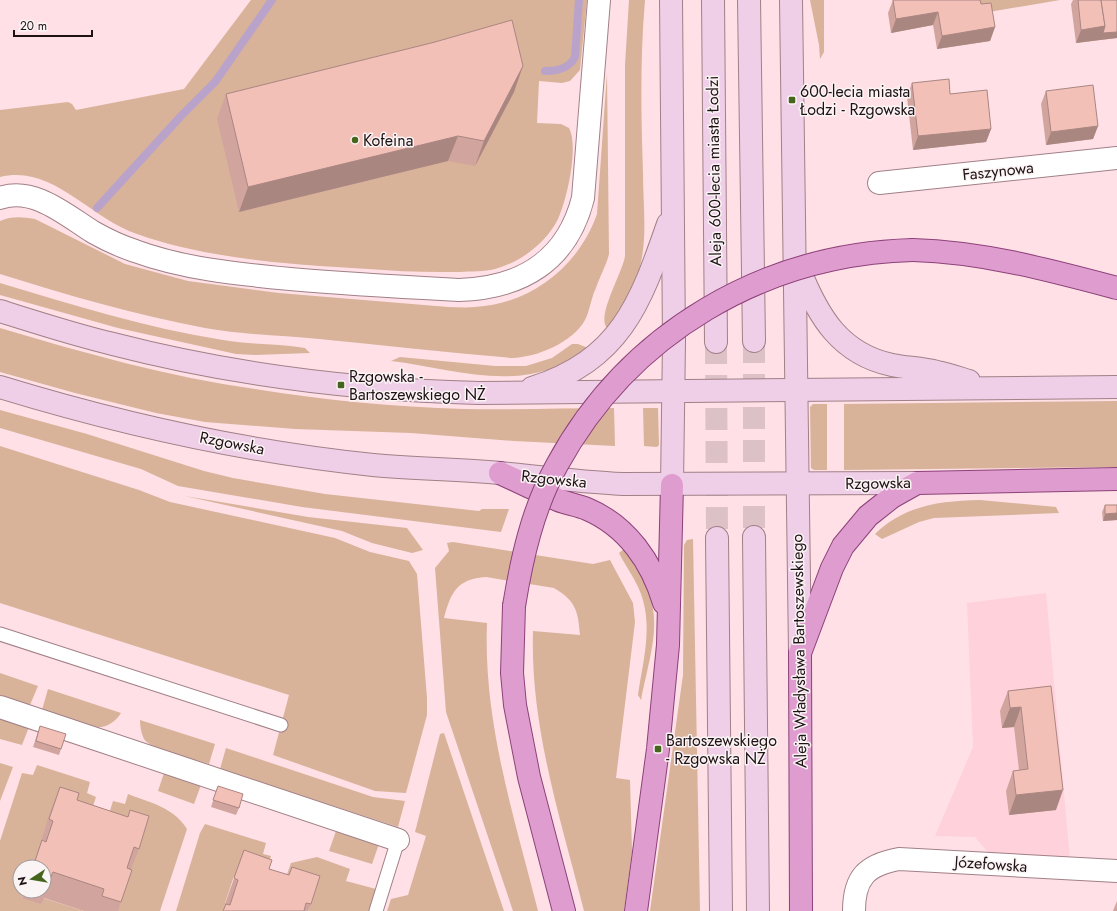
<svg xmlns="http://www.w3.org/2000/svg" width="1117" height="911" font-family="Jost,sans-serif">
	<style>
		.built { fill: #fed1db }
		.green { fill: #d9b29a }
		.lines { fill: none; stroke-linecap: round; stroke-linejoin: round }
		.stream { stroke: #baa3ca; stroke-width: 8 }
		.secondary-tunnel { stroke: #dcc1c7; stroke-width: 22; stroke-dasharray: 22 11; stroke-linecap: butt }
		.lane-casing { stroke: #a18087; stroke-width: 15 }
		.street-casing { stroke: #a18087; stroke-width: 24 }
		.secondary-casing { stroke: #a18087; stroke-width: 24 }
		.primary-casing { stroke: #8d4179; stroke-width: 24 }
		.lane { stroke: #fff; stroke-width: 13 }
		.street { stroke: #fff; stroke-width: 22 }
		.secondary { stroke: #efcee7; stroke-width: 22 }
		.primary { stroke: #df9ccf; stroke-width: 22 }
		.primary-bridge-casing { stroke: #8d4179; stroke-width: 24; stroke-linecap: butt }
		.primary-bridge { stroke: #df9ccf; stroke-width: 22 }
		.wall { fill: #d1a59e }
		.shaded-wall { fill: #aa8681 }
		.building { fill: #f3c0b8; stroke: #aa8681 }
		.poi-dot { fill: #44651b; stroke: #fbf4f5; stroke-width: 1.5 }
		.labels { text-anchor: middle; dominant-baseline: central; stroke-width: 3; stroke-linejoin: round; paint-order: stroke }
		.poi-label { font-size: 16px; fill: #1e1215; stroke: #fbf4f5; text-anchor: start }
		.street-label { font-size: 16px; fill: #1e1215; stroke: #fbf4f5 }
	</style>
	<rect width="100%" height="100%" fill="#fee0e6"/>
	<path class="built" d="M1046,593L1070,860L992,857L975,837L935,836L973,747L967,603Z"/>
	<g class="green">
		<path d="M251,0H587L580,70L570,81L562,83L539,81L537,123L561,124L569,128C579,146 567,200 558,219C546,243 521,262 495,269C483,272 472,271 460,272C434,272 409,272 384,270C303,265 213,261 137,234C89,218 53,164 0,177V110L68,102L72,104L76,110L184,89Z"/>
		<path d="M629,0H645C640,58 641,115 643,173C643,205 648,240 639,270C634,291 621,312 607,328C596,316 623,272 625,256V65Z"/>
		<path d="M810,0H824V52L820,59L819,45Z"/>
		<path d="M978,0H1060L983,13Z"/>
		<path d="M607,73L609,254C606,266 600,276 596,288C591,298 590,310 585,320C572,343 537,357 512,358C448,353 383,345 319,339C281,335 243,335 205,328C136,315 67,295 0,274V221C12,216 22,217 35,219L125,264L188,281L279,293L448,307C457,307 466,308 475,307C531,304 579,266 597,214Z"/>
		<path d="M0,283C73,305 147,328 223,340C250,345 278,343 305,348L310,353L255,355L236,354L118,328L0,295Z"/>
		<path d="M0,328C84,353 169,377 255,389C324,400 394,407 464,409C514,410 564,408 614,408L615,446L514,441L411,433L295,429L205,422L156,413L75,393L0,372Z"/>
		<path d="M572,344H578L588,348C576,356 564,364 551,369C498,387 443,367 391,361L400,357L495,366H526L552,358Z"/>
		<path d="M1117,401V467L844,470V404Z"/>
		<path d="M813,404H827V470H814L811,468L810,407Z"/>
		<path d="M643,408H658L659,445L657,447L644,446Z"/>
		<path d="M0,410L87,434L204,471L233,478L325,494L479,511L482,509H509L501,532L302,507L178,486L141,469L0,428Z"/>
		<path d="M0,446L139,490L170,502L335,538L370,552L409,561L417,574L427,698V715L406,793L375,791L273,755L289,695L0,603Z"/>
		<path d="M185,496L308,517L407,528L423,550L412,553L372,543L342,531Z"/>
		<path d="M980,500L1056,507L1059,513L934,518L919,522L882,539L875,534C905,505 940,501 980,500Z"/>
		<path d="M693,539L700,911H650L683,675L684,545L687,540Z"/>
		<path d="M453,542L593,564L610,560L633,603L635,622L616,778L630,780L632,852L624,911H584C561,820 530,727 533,631L580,635C578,611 576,601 554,588L486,577C457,579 451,592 444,618L487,623C483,722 514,816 538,911H513L446,712L435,568L449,551L447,543Z"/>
		<path d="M624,549C668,609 655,633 641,700L638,695C643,661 653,627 641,594C636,580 626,567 619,553Z"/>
		<path d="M0,673L38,686L30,705L0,695Z"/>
		<path d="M48,689L121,713C117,720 109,726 101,727C90,729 55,714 42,710Z"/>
		<path d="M0,718L29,727L22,745L0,739Z"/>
		<path d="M140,720L215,744L209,764C194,759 152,751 144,739C141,733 140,726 140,720Z"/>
		<path d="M444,733L504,911H387L391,899L408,895L426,836L415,832L440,734Z"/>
		<path d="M226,748L373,797L405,801L398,827L220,769Z"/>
		<path d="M0,763L13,767L0,801Z"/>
		<path d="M37,765L90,782L87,793L96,797L85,831L40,845L44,847L32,867H20V891H24L22,898H43L84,911H0V841L22,773L33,775Z"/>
		<path d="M164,773L201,785L194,804L158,791Z"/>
		<path d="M128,794C151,803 173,807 187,829L160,911H117L102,837L113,801L125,804Z"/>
		<path d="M205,824L266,843L263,854L271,856L262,885L234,876L225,903L229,905L227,911H176L200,833Z"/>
		<path d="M336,831L379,844L372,864L329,851Z"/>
		<path d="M317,857L350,869L346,881L376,889L369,911H308L311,902L278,900L291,863Z"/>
	</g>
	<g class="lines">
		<g class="stream">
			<path d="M545,71C557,71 569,69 575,57L579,0"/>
			<path d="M97,208L181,116L215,82L272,0"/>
		</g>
		<g class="secondary-tunnel">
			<path d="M754,341V537"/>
			<path d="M716,342L717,538"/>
		</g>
		<g class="lane-casing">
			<g id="lane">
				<path d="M0,634L281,725"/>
				<path d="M376,911L398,840"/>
			</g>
		</g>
		<g class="street-casing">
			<g id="street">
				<path d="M879,183L1117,158"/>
				<path d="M0,198C34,186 67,216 93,232C107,240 120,246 135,251C184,269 238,274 290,279C346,284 403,287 459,290C522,288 567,261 583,198L599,0"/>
				<path d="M0,707L398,840"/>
				<path d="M854,911C854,878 866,865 899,859L1117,871"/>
			</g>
		</g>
		<g class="secondary-casing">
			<g id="secondary">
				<path d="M671,0L674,341L672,485"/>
				<path d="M713,0L716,342"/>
				<path d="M749,0L754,341"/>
				<path d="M791,0L800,653"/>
				<path d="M800,271C818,316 840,354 892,365C907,368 922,368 937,372C948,374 959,378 969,381"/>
				<path d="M0,311C38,323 75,335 113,344C233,375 356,390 479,393L1117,387"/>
				<path d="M0,387C121,424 247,452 373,465C415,469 458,469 500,473C541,477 582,482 623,484L917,483"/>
				<path d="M532,388C620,360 640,305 668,224"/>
				<path d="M754,537L758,911"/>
				<path d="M717,538L721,911"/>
			</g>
		</g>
		<g class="primary-casing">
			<g id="primary">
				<path d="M913,250C983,252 1049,270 1117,288"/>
				<path d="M500,473C519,482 539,491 558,500C568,504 578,505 587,509C627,526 652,562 664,603"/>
				<path d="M514,606L512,673L515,705L529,777L564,911"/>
				<path d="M636,911L658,749L668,645L672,485"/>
				<path d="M801,911L800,653L832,568L843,546L868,516L892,497L917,483L1117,479"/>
			</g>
		</g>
		<use href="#lane" class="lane"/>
		<use href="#street" class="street"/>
		<use href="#secondary" class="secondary"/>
		<use href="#primary" class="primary"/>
		<g class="primary-bridge-casing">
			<path id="primary-bridge" d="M514,606C522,557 533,508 557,465C629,333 763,254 913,250"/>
		</g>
		<use href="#primary-bridge" class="primary-bridge"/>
	</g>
	<g class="wall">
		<path d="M893,0L981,4L995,27L990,41L937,49L933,25L891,33L888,13Z"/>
		<path d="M1073,0H1078L1117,38L1100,40L1076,43L1071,4Z"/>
		<path d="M912,83L950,94L991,129L986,142L913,150L907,97Z"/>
		<path d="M1046,91L1098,126L1093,139L1046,145L1041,104Z"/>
		<path d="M514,92L475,166L448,161L239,212L217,119L226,94Z"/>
		<path d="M1105,505H1117V520L1103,521L1102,512Z"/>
		<path d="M1051,686L1056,810L1009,815L1006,791L1013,771L1019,770L1014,727L1002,728L1000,711L1008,691Z"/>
		<path d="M40,726L61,749L59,755L33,747Z"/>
		<path d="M218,786L239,808L236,815L211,807Z"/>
		<path d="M60,787L77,800L128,817L130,810L139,849L131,869L118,911H84L44,898L41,904L22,898L24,891H44V867H32L40,845L50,812Z"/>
		<path d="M244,850L269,869L311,904L308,911H223L226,904H225Z"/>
		<path d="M1117,901V911H1113Z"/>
	</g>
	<g class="shaded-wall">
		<path d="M938,12L933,25L891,33L896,19Z"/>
		<path d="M1105,26L1117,32V38L1100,40L1076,43L1081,30Z"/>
		<path d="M995,27L990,41L937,49L942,36Z"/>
		<path d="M523,66L514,92L475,166L484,141Z"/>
		<path d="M1098,126L1093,139L1046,145L1051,132Z"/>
		<path d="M991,129L986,142L913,150L918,136Z"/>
		<path d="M458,136L448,161L239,212L248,187Z"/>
		<path d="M1117,513V520L1103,521L1105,514Z"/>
		<path d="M1021,707L1014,727L1002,728L1010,708Z"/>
		<path d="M1063,790L1056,810L1009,815L1016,795Z"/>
	</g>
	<g class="building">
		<path d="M893,0H980L981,4L991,3L995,27L942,36L938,12L896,19Z"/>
		<path d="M1078,0H1101L1105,26L1081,30Z"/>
		<path d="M1101,0H1117V32L1103,33L1105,26Z"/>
		<path d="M512,20L523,66L484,141L458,136L248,187L226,94L435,42Z"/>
		<path d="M949,79L950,94L987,90L991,129L918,136L912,83Z"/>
		<path d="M1093,85L1098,126L1051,132L1046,91Z"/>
		<path d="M1105,505H1117V513L1105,514Z"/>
		<path d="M1051,686L1063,790L1016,795L1013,771L1028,769L1021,707L1010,708L1008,691Z"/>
		<path d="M40,726L66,734L61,749L36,741Z"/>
		<path d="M218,786L243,794L239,808L213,800Z"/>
		<path d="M60,787L79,793L77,800L128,817L130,810L149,816L139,849L134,847L127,868L132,870L121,902L102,896L104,889L53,872L50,879L44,877V867H33L42,840L46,842L53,821L49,819Z"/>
		<path d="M244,850L272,860L269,869L289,875L292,867L320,876L311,904L306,903L304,911H223L226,904L230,905L238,880L234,878Z"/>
	</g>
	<g class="poi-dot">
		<rect x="788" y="96" width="8" height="8" rx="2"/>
		<circle cx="355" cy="140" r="4"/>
		<rect x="337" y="381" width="8" height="8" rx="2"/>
		<rect x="654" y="745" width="8" height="8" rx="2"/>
	</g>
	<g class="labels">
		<g class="poi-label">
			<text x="800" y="91">600-lecia miasta<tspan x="800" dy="18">Łodzi - Rzgowska</tspan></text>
			<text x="363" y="140">Kofeina</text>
			<text x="349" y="376">Rzgowska -<tspan x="349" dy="18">Bartoszewskiego NŻ</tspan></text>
			<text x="666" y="740">Bartoszewskiego<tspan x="666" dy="18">- Rzgowska NŻ</tspan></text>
		</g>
		<g class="street-label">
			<text transform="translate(714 171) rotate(-91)">Aleja 600-lecia miasta Łodzi</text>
			<text transform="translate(998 171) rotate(-6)">Faszynowa</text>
			<text transform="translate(232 443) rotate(11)">Rzgowska</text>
			<text transform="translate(554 479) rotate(6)">Rzgowska</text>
			<text transform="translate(878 483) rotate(-1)">Rzgowska</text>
			<text transform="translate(799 651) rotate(-91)">Aleja Władysława Bartoszewskiego</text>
			<text transform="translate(991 864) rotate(4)">Józefowska</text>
		</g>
	</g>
	<g transform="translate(32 879) rotate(258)"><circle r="19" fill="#fbf4f5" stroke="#a39a9b"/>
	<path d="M0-3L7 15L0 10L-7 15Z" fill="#44651b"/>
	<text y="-6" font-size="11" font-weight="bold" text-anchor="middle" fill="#1e1215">N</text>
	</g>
	<path d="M14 30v6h78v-6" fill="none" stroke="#1e1215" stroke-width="2"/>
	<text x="20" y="30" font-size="12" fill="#1e1215" stroke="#fbf4f5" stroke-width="3" paint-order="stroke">20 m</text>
</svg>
